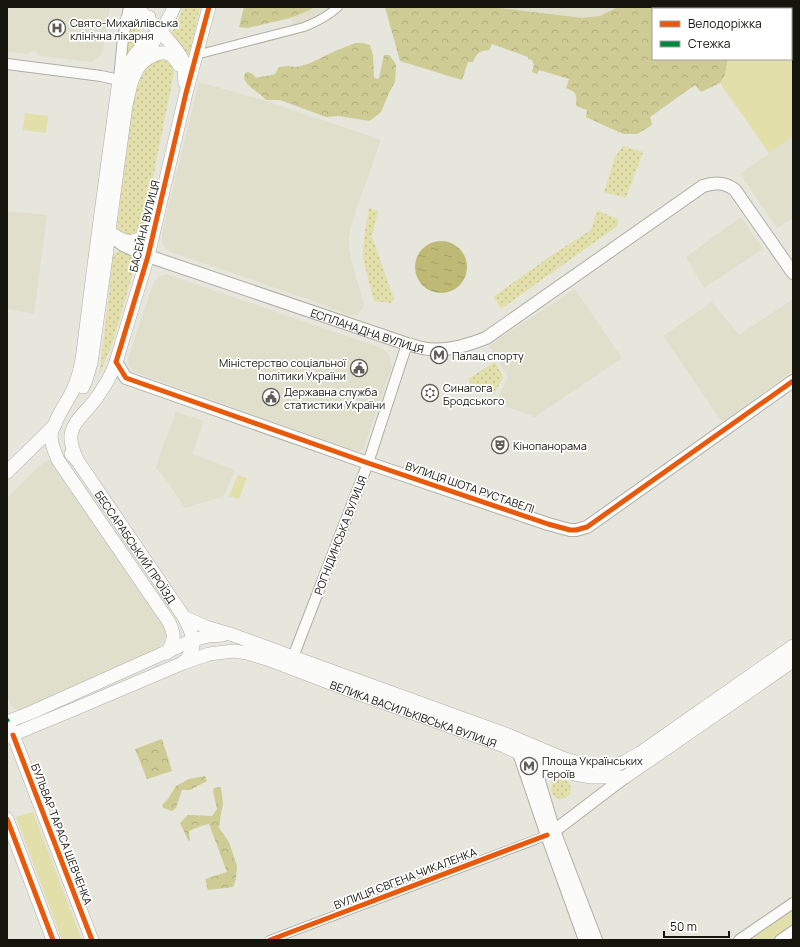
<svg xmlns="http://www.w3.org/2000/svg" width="800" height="947" font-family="Manrope,sans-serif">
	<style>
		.built { fill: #e0dfcc }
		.grass { fill: url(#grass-dots) }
		.forest { fill: url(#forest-crowns) }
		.green { fill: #e2dfab }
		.water { fill: url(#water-ripples) }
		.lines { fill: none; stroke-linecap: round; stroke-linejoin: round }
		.minor-casing { stroke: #aeaea7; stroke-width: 10 }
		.tertiary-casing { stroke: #aeaea7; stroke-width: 12 }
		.secondary-casing { stroke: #aeaea7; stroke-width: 14 }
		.primary-casing { stroke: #aeaea7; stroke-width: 14 }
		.minor { stroke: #fbfbfa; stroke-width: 8 }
		.tertiary { stroke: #fbfbfa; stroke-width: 10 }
		.secondary { stroke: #fbfbfa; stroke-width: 12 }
		.primary { stroke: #fbfbfa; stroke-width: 13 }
		.quiet { stroke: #00873e; stroke-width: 4; stroke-dasharray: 8 4; stroke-linecap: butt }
		.cycleway-casing { stroke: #fff; stroke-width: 8 }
		.cycleway { stroke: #e8590c; stroke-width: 5 }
		.labels { text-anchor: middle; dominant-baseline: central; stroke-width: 3.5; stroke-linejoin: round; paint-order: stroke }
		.poi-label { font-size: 11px; fill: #15150e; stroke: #fff; text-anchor: start }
		.street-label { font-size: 11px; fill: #15150e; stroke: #fff }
	</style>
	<defs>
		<pattern id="grass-dots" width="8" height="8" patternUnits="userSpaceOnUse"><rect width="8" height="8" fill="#e2dfab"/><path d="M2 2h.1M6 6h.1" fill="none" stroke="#c1be92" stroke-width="1.8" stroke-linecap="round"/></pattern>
		<pattern id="forest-crowns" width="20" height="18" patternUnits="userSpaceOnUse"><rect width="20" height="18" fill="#cecb94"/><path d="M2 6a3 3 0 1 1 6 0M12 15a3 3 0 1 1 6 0" fill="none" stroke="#b0ad7e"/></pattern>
		<pattern id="water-ripples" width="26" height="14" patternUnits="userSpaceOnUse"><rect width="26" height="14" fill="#beba76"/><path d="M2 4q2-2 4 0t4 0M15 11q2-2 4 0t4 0" fill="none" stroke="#a29f65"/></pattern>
	</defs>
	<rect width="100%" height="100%" fill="#e6e6dc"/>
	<g class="built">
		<path d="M7,7H110L102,55L92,62L39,56L36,52H30L28,54L7,52Z"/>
		<path d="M292,7H331L318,17L294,26L291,18Z"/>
		<path d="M436,7H647L597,39Z"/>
		<path d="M199,82L266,101L381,140L360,199L351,226L349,238V248L351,260L364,304L363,308L357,315H348L313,301L174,253L167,250L163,245L162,240V233Z"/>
		<path d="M793,136V218L777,228L740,174Z"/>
		<path d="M7,211L47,215L34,314L7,309Z"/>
		<path d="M741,217L763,249L704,288L686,257Z"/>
		<path d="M166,274L384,349L390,357L392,366L364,448L360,451H356L134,372L131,369L128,363L129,355L154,282L159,276Z"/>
		<path d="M575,289L622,358L535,417L496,403L508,377L489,345Z"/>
		<path d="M793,299V371L722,422L663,336L712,302L739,335Z"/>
		<path d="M176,412L204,421L192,454L235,470L224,496L185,508L167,481L156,468L164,443Z"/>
		<path d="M51,460L55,461L167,630L166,637L163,642L155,651L151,655L19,710L15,709L12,707L10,704L7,697V498L44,462Z"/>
	</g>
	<g class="grass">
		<path d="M183,7H200L189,57L170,36L179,19Z"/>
		<path d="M133,23L136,25L145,39L132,55L126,54L130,25Z"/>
		<path d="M160,59C169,61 172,65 174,73L142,232L132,239L118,230L117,226L133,103C137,88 143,63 160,59Z"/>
		<path d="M623,146L643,152L626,198L604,192L615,157Z"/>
		<path d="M369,208L378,211L372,237L393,296L394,299L392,302L390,303L374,301L363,259V248L364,237Z"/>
		<path d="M597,210L619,220L616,227L501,309L493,297L555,253L591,230Z"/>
		<path d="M121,250C128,253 135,256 135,265L112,345L99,375L108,304L113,255L118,251Z"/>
		<path d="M495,362L503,377L494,394L473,387L468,379Z"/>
		<circle cx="561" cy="789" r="10"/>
	</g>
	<g class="forest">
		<path d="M244,7H314L310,10L290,18L248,28L239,27Z"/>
		<path d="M385,7H491L582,18L600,16L618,7H716V9H653V59H728L725,75L720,83L701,92L695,85L650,117L652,125L637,134H623L586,117L587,110L576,106C577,95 577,92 566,88L569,79L539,70L537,74L532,72L534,65L532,60L528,59V57L492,44L489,50C479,51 477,53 473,62H468L462,80L400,61Z"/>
		<path d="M355,43H363L370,45L373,55L374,77L377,79L379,78L384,55H389L393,60L396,65L395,82L389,93L381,112L375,117L369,121L339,116L326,117L280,100H266C259,92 248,88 244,78L245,73L248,72L253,74L256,78C262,76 269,76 275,74L279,67L288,66L296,67L308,64L333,52Z"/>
		<path d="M162,739L172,771L147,779L135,749Z"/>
		<path d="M205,776L207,781L190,790H182L176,808L172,811L163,808L162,805L168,799L176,786L189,779Z"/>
		<path d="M221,787L223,804L221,814L219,828L229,842L237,866L236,879L233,887L208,890L205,879L227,872L209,824L201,826L189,831L190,841L188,840L180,823L188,815L212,816L217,809L213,791L214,788Z"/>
	</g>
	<g class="green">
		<path d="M716,7H793V136L769,153L720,83L725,75L728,59H791V9H716Z"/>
		<path d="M25,113L48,116L46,133L23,130Z"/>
		<path d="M238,475L247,478L239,499L229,496Z"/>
		<path d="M33,812L82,940H62L16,817Z"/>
		<path d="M793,903V931L780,940H739Z"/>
	</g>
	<circle class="water" cx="441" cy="267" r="26"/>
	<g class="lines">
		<g class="minor-casing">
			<g id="minor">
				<path d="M196,55L304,27C317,22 328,16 338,7"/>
				<path d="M270,940L535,840L551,833"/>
			</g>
		</g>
		<g class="tertiary-casing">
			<g id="tertiary">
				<path d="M7,64L101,76L119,80"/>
				<path d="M119,78L123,38L129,7"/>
				<path d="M293,657L368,463L407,344"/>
				<path d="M739,940L793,903"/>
				<path d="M780,940L793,931"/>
			</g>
		</g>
		<g class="secondary-casing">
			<g id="secondary">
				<path id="s1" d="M116,238L119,242L123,245L148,256L407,344C412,345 417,347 422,348C443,353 466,346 486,338L703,186C715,182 725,182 735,190L793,273"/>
				<path d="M116,362L126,378L368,463L548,524L570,530H576L587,527L793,381"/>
				<path d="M521,747L519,753L547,835L585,940"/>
				<path d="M529,753L535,768L554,831L596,940"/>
				<path d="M554,831L625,777"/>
			</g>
		</g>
		<g class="primary-casing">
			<g id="primary">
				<path d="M138,7L142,13C154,26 177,46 183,61C185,68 184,76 185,83"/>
				<path d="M127,20C135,13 139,16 149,17"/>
				<path d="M160,32L150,39L136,53L119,80L96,250L82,360C80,370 77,381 73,390C67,402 52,424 51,436C51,444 55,453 58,460L169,622C175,635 175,639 167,653"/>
				<path d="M141,64C148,57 161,49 171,55C174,57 177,61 179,65"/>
				<path d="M114,235C133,248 143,239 155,223"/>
				<path d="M83,387L86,380L91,363L106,257L110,223L126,105L131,84L134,76L145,55L164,26L171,14L174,7"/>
				<path id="s2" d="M71,454L77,460L184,617C193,635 200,646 183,663"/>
				<path d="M77,460C74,452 70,444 71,436C72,422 87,411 95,400C104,387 111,377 116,362L148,256L186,93L209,7"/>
				<path d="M7,472L55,425"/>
				<path d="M184,617L206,627L233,635L293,657L508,735L562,758L582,764L598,767H607L616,765L626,761L640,753L793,646"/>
				<path d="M7,722L30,713L193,640L208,636L223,635"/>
				<path d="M10,727L92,940"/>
				<path id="s3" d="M7,737L77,708L183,663L209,654L234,651L247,653L267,659L354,692L504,746L532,759L554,768L575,774L591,777H625L793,661"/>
				<path d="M7,819L53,940"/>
			</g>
		</g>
		<use href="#minor" class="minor"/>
		<use href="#tertiary" class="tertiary"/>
		<use href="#secondary" class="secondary"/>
		<use href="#primary" class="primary"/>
		<path class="quiet" d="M7,719L8,722"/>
		<g class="cycleway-casing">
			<g id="cycleway">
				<path d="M209,7L186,93L148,256L116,362L126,378L368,463L548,524L570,530H576L587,527L793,381"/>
				<path d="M13,735L92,940"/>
				<path d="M7,819L53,940"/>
				<path d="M270,940L547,835"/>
			</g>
		</g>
		<use href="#cycleway" class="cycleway"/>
	</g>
	<defs>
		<g id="hospital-ring" transform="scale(0.9)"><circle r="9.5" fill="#fff" stroke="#5e5e56" stroke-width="1.5"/><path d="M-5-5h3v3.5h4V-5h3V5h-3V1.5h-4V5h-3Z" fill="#5e5e56"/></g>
		<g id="metro-ring" transform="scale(0.9)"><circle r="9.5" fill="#fff" stroke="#5e5e56" stroke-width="1.5"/><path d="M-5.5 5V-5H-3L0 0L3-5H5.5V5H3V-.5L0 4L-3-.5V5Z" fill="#5e5e56"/></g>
		<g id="civic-ring" transform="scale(0.9)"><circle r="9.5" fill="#fff" stroke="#5e5e56" stroke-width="1.5"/><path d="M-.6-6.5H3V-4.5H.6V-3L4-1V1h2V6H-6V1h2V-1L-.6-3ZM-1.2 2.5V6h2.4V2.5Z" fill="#5e5e56"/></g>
		<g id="synagogue-ring" transform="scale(0.9)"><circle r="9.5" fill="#fff" stroke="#5e5e56" stroke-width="1.5"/><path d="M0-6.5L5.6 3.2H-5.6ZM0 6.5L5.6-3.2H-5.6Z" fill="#5e5e56"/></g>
		<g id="theatre-ring" transform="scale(0.9)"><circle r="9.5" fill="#fff" stroke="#5e5e56" stroke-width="1.5"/><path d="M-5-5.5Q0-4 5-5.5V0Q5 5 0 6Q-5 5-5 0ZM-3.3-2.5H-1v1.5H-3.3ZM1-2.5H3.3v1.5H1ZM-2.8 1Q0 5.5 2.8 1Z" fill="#5e5e56"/></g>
	</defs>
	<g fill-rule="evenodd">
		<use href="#hospital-ring" x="57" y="28"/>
		<use href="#metro-ring" x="439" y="355"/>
		<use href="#civic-ring" x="359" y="368"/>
		<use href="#synagogue-ring" x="430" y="393"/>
		<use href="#civic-ring" x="271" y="397"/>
		<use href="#theatre-ring" x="500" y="445"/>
		<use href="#metro-ring" x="529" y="766"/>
	</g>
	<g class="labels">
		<g class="poi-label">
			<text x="70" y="22">Свято-Михайлівська<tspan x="70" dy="13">клінічна лікарня</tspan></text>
			<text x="452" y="355">Палац спорту</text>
			<text x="346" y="362" text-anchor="end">Міністерство соціальної<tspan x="346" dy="13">політики України</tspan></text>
			<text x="443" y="387">Синагога<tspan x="443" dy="13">Бродського</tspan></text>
			<text x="284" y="391">Державна служба<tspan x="284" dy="13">статистики України</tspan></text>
			<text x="513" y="445">Кінопанорама</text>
			<text x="542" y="760">Площа Українських<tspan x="542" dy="13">Героїв</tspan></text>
		</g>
		<g class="street-label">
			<text transform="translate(144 226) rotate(-76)">БАСЕЙНА ВУЛИЦЯ</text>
			<text stroke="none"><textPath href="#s1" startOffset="269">ЕСПЛАНАДНА ВУЛИЦЯ</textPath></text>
			<text transform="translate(470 487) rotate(19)">ВУЛИЦЯ ШОТА РУСТАВЕЛІ</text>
			<text transform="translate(340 535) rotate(-69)">РОГНІДИНСЬКА ВУЛИЦЯ</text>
			<text stroke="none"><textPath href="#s2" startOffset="113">БЕССАРАБСЬКИЙ ПРОЇЗД</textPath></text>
			<text stroke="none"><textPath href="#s3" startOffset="434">ВЕЛИКА ВАСИЛЬКІВСЬКА ВУЛИЦЯ</textPath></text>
			<text transform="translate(62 834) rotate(69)">БУЛЬВАР ТАРАСА ШЕВЧЕНКА</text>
			<text transform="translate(405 878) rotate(-21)">ВУЛИЦЯ ЄВГЕНА ЧИКАЛЕНКА</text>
		</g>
	</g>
	<rect width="800" height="947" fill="none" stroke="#15150e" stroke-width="16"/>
	<rect x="652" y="8" width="140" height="52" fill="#ffffff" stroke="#a1a19f"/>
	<rect x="660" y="21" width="20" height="6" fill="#e8590c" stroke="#a1a19f"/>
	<text x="688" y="28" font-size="12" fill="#15150e">Велодоріжка</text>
	<rect x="660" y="41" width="20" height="6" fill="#00873e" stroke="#a1a19f"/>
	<text x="688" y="48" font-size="12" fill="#15150e">Стежка</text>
	<path d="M664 931v6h65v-6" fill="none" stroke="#15150e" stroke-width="2"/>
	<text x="670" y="931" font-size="12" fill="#15150e" stroke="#ffffff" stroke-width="3" paint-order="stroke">50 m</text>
</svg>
